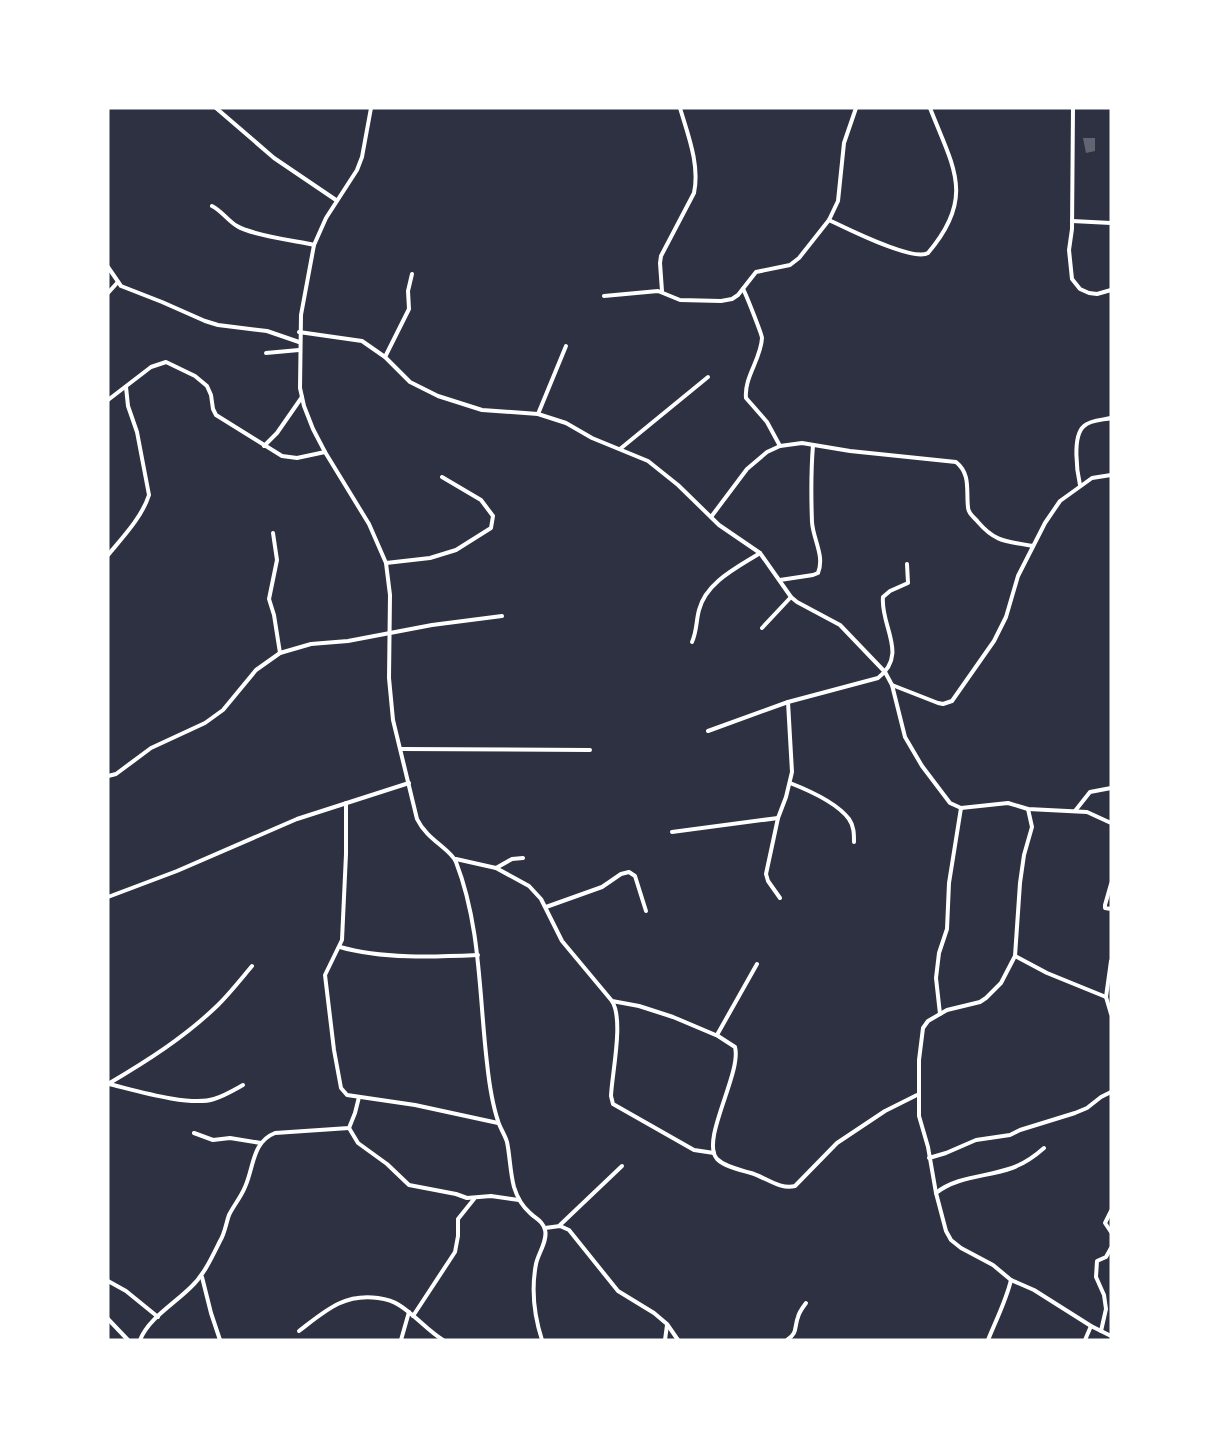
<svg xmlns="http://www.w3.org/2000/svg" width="1219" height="1448" font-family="'Nunito Sans',sans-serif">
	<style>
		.building { fill: #626471 }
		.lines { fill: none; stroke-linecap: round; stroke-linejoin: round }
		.minor { stroke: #fff; stroke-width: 4 }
	</style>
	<rect width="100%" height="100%" fill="#2d3142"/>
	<path class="building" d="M1083,138H1095V151L1086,153Z"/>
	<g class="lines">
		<g class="minor">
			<path d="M216,108L274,158L336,200"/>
			<path d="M371,108L362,157L357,170L326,218L314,245L301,315L300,388L304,406L313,429L325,452L369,524L386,563L390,595L389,678L393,720L417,819C427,840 451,849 456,862C481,927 479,996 487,1063C489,1082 492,1103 498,1121C500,1128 505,1135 507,1142C510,1156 510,1172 514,1187C517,1197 522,1206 530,1213C536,1219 543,1221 545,1230C548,1240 538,1254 536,1264C531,1290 534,1315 542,1340"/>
			<path d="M1073,108L1072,229L1069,250L1072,279L1080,289L1089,293L1097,294L1111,290"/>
			<path d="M212,206C222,211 228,221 237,226C251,235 296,241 314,245"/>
			<path d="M829,220C846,228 913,262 928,253C976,197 953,167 930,108"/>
			<path d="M1072,221L1111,223"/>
			<path d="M108,267L121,286L162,302L205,321L218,325L267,331L299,342"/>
			<path d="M743,289C746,294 762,335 762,338C761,359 744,377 746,398L767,422L780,446"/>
			<path d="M662,291L660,263L661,256L694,193C700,165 688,135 680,108"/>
			<path d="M108,293L117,283"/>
			<path d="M604,296L658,291L680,300L721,301L732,299L738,295L756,272L790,265L799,258L829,220L838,201L844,143L856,108"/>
			<path d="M299,332L362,341L385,357L410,382L438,396L482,410L538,414L566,423L592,438L648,461L678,485L719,525L760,553L791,597L797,602L840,625L885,672L892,685L905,737L922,766L950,803L961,808L1008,803L1028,809L1087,812L1111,823"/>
			<path d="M266,353L299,350"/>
			<path d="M385,357L409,309L408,291L412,274"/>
			<path d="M108,400L151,367L166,362L195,376L207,386L211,395L213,409L216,415L282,456L297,458L325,452"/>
			<path d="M538,414L566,346"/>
			<path d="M264,446L277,433L302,397"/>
			<path d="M620,449L708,377"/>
			<path d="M1080,485C1077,472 1072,436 1084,426C1090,420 1103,420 1111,418"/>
			<path d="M711,517L747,469L767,452L780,446L802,443L850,451L956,462C971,474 966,491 968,507C968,514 974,517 978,522C996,543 1007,541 1033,546"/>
			<path d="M273,533L277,560L269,599L274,615L280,653"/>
			<path d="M108,555C123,537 142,517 149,495L137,432L128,406L126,387"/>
			<path d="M386,563L430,558L456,550L491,528L493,516L481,500L442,477"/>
			<path d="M780,580L813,575L818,573C825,556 813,539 812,522C811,496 811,470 813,445"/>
			<path d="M762,628L791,597"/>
			<path d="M692,642C697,631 696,621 699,610C706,582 738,567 760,553"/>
			<path d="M892,685L938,703L943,704L952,701L994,641L1006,617L1018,576L1045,523L1060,501L1092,478L1111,475"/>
			<path d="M708,731L788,702"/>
			<path d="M401,749L590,750"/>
			<path d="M108,776L116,774L151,748L205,723L223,710L256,670L280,653L311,644L348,641L432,625L502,616"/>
			<path d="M790,783C808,790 837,803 849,819C854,826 854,834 854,842"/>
			<path d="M346,803V854L342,940L325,975L334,1050L341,1088L347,1095L415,1105L498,1123"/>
			<path d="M1028,809L1032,827L1024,855L1020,883L1015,956L1001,983L986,998L980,1002L947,1010L928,1021L923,1028L919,1060V1116L928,1147L936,1193L946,1231L951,1240L961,1248L993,1265L1011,1280L1034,1290L1091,1326L1111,1336"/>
			<path d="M1075,811L1090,792L1111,788"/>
			<path d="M672,832L778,818"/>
			<path d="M456,859L496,868L529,886L541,899L562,941L612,1001L639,1006L673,1017L718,1036L735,1047C742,1073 700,1140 717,1159C725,1167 741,1170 751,1173C765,1177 780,1190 795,1186L837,1143L885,1111L917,1095"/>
			<path d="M496,868L512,859L523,858"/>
			<path d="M1111,884L1105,905V908L1111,909"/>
			<path d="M108,897L177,871L297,819L409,783"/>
			<path d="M780,898L768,881L766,874L778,818L786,797L792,772L788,702L878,678C909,654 880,626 883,597L890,591L908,583L907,564"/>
			<path d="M546,907L602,887L621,874L629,872L635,876L646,911"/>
			<path d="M340,947C381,959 435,957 478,955"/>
			<path d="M1015,956L1047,973L1106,997"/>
			<path d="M1111,961L1106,997L1111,1014"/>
			<path d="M612,1001C624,1020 612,1073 611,1096L613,1104L694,1150L714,1153"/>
			<path d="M940,1014L936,978L939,953L947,929L949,883L961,808"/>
			<path d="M717,1035L757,964"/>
			<path d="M108,1084C147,1061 185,1037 218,1005C230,993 241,979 252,966"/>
			<path d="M109,1084C134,1090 190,1107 214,1099C224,1096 234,1090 243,1085"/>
			<path d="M349,1128L358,1143L387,1164L409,1185L456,1194L467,1198L491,1196L519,1200"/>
			<path d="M194,1133L213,1140L230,1138L261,1143"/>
			<path d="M929,1158L946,1153L976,1140L1010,1135L1020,1130L1075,1113L1087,1108L1101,1097L1111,1092"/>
			<path d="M936,1193C957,1176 987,1177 1012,1168C1023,1164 1035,1156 1044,1148"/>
			<path d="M1111,1211L1105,1223L1111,1232"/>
			<path d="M560,1225L622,1166"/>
			<path d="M545,1228L560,1226L569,1230L618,1291L654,1313L667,1324L678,1340"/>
			<path d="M202,1277L211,1313L220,1340"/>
			<path d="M108,1281L126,1291L158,1317"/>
			<path d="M413,1316L455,1252L458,1236V1219L474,1199"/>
			<path d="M108,1319L128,1340"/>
			<path d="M299,1331C325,1311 344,1293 378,1298C385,1299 393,1301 399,1305C415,1315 427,1330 443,1340"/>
			<path d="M1101,1331L1106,1309L1104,1295L1096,1277L1097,1261L1106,1257L1111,1248"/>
			<path d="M140,1340C149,1318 174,1304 191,1287C204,1275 212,1257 220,1241C225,1233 226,1223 229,1215C234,1205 241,1197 245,1187C254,1167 252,1142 275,1133L349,1128L355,1113L359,1097"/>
			<path d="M401,1340L409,1312"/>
			<path d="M665,1340L667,1325"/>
			<path d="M787,1340C798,1333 794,1327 798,1317C799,1312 803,1307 806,1303"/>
			<path d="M988,1340C996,1320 1006,1301 1011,1280"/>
			<path d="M1085,1340L1091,1326"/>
		</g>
	</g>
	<rect width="1219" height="1448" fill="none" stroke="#ffffff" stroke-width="219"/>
</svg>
